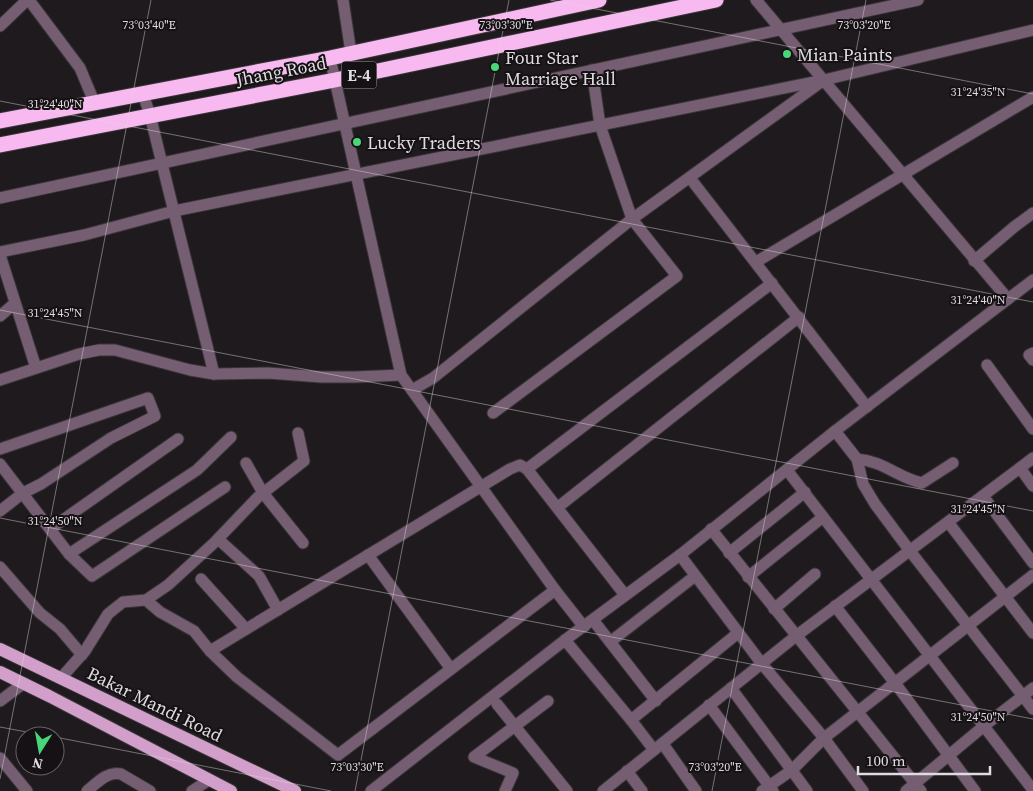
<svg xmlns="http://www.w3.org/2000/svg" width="1033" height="791" font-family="'Source Serif 4',serif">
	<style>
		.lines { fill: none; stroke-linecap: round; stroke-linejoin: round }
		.minor-casing { stroke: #393538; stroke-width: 13 }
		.major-casing { stroke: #393538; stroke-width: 14 }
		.highway-casing { stroke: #393538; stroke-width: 17 }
		.minor { stroke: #755d72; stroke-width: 11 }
		.major { stroke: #d29fcb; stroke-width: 12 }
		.highway { stroke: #f7b9ef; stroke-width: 15 }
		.ticks { fill: none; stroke: #dfdcdf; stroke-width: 1; stroke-opacity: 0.45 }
		.poi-dot { fill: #47d779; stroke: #151114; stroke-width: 2 }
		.labels { text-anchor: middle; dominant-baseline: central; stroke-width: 4; stroke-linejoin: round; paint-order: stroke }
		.shield { fill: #151114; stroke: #a29fa2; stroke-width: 1 }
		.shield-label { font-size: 16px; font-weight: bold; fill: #dfdcdf }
		.poi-label { font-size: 18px; fill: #dfdcdf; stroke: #151114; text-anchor: start }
		.street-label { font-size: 18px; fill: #dfdcdf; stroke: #151114 }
		.ticks-label { font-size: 12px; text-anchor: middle; fill: #dfdcdf; stroke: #151114; stroke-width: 4; stroke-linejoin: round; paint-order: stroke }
	</style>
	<rect width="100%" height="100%" fill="#1e1a1d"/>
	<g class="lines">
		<g class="minor-casing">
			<g id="minor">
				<path d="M29,0L80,68L95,104"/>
				<path d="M343,0L351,53"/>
				<path d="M756,0L1008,299"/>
				<path d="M0,26L27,0"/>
				<path d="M330,58L401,375L555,590L584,627"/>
				<path d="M143,94L150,115L214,374"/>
				<path d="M690,178L867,407"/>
				<path d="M0,198L918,0"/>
				<path d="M0,252L84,235L174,211L824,80L1033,30"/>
				<path d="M0,255L36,368"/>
				<path d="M974,261L1014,227L1033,213"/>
				<path d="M756,262L1033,97"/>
				<path d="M0,316L14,304"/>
				<path d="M1033,353L1029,355L1033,360"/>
				<path d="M987,365L1033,429"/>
				<path d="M0,380L79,354L99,350H115L190,370L214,374L268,373L321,377H355L401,375"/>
				<path d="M412,390L433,378L632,219L821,82"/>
				<path d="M493,413L677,276L632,219L600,125L592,70"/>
				<path d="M835,431L857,459L863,484L875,504L910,551L1033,709"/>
				<path d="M0,449L148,398L155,416L111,438L41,484L23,493L0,511"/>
				<path d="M857,459C884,461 898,478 922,483L953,463"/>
				<path d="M246,463L263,493L303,543"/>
				<path d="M0,464L69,554L92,576L225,487"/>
				<path d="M1020,468L1033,486"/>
				<path d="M527,469L625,595"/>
				<path d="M787,470L1033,790"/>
				<path d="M983,496L1033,563"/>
				<path d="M558,507L799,317"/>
				<path d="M948,522L1033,633"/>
				<path d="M50,529L178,439"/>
				<path d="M711,529L921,791"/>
				<path d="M218,539L259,576L278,610"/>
				<path d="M729,553L805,492"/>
				<path d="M69,554L197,470L231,437"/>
				<path d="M368,555L451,669"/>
				<path d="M680,555L762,664L824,738L863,791"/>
				<path d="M0,567L40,613L60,629L82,655"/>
				<path d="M748,577L823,517"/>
				<path d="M201,579L246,629"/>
				<path d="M146,600L160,612L194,631L210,651L237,677L338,755L555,590"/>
				<path d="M835,606L895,683L975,791"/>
				<path d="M774,609L815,574"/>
				<path d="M593,620L656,701"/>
				<path d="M565,640L631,720L654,750"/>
				<path d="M610,642L695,576"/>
				<path d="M210,651L510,469L520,465L527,469L772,283"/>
				<path d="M61,678L85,651L108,614L123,602L146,600L168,585L214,543L258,497L304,461L298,433"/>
				<path d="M731,688L807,791"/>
				<path d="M0,701L24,683"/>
				<path d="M497,704L567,791"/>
				<path d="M709,705L773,791"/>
				<path d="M631,720L738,633"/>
				<path d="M663,744L696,791"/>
				<path d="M0,758L27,791"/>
				<path d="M627,771L642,791"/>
				<path d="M87,791C97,783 107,771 121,774L150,791"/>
				<path d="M192,791L209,780"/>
				<path d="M371,791L565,640L680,555L835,431L1033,280"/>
				<path d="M505,791L513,773L474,757L548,701"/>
				<path d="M603,791L796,636L1033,458"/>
				<path d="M762,791L792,770L824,738L1033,575"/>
				<path d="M906,791L984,726L1033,688"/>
			</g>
		</g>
		<g class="major-casing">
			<g id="major">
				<path d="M0,649L295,791"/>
				<path d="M0,672L49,696L231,791"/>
			</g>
		</g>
		<g class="highway-casing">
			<g id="highway">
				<path d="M0,121L330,58L599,0"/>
				<path d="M0,145L335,80L716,0"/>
			</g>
		</g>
		<use href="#minor" class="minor"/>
		<use href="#major" class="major"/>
		<use href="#highway" class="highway"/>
	</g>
	<path class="ticks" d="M550,0L1033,94M0,101L1033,302M0,310L1033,511M0,518L1033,719M0,727L48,736M55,737L331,791M0,779L151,0M355,791L509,0M712,791L866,0"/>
	<g class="poi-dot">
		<circle cx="787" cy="54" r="5"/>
		<circle cx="495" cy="67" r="5"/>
		<circle cx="357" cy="142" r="5"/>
	</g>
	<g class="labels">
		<rect class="shield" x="341.5" y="61.5" width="35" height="27" rx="4"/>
		<g class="shield-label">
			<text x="359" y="75">E-4</text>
		</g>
		<g class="poi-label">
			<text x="797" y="54">Mian Paints</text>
			<text x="505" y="57">Four Star<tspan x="505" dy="21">Marriage Hall</tspan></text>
			<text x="367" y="142">Lucky Traders</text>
		</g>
		<g class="street-label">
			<text transform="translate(281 71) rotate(-11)">Jhang Road</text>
			<text transform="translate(155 704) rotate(26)">Bakar Mandi Road</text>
		</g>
	</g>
	<g class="ticks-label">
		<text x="149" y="29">73°03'40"E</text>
		<text x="506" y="29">73°03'30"E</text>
		<text x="864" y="29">73°03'20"E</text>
		<text x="978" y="96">31°24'35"N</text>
		<text x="55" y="108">31°24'40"N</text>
		<text x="978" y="304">31°24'40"N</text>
		<text x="55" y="317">31°24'45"N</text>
		<text x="978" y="513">31°24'45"N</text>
		<text x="55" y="525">31°24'50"N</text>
		<text x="978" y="721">31°24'50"N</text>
		<text x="357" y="771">73°03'30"E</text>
		<text x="715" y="771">73°03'20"E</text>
	</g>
	<g transform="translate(40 751) rotate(191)"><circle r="24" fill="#151114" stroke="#666265"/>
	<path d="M0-4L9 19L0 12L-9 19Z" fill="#47d779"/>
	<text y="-8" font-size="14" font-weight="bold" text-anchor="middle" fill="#dfdcdf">N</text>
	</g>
	<path d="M858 766v8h132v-8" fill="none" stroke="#dfdcdf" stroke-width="2.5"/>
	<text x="866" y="766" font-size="15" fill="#dfdcdf" stroke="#151114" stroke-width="4" paint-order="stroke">100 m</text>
</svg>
